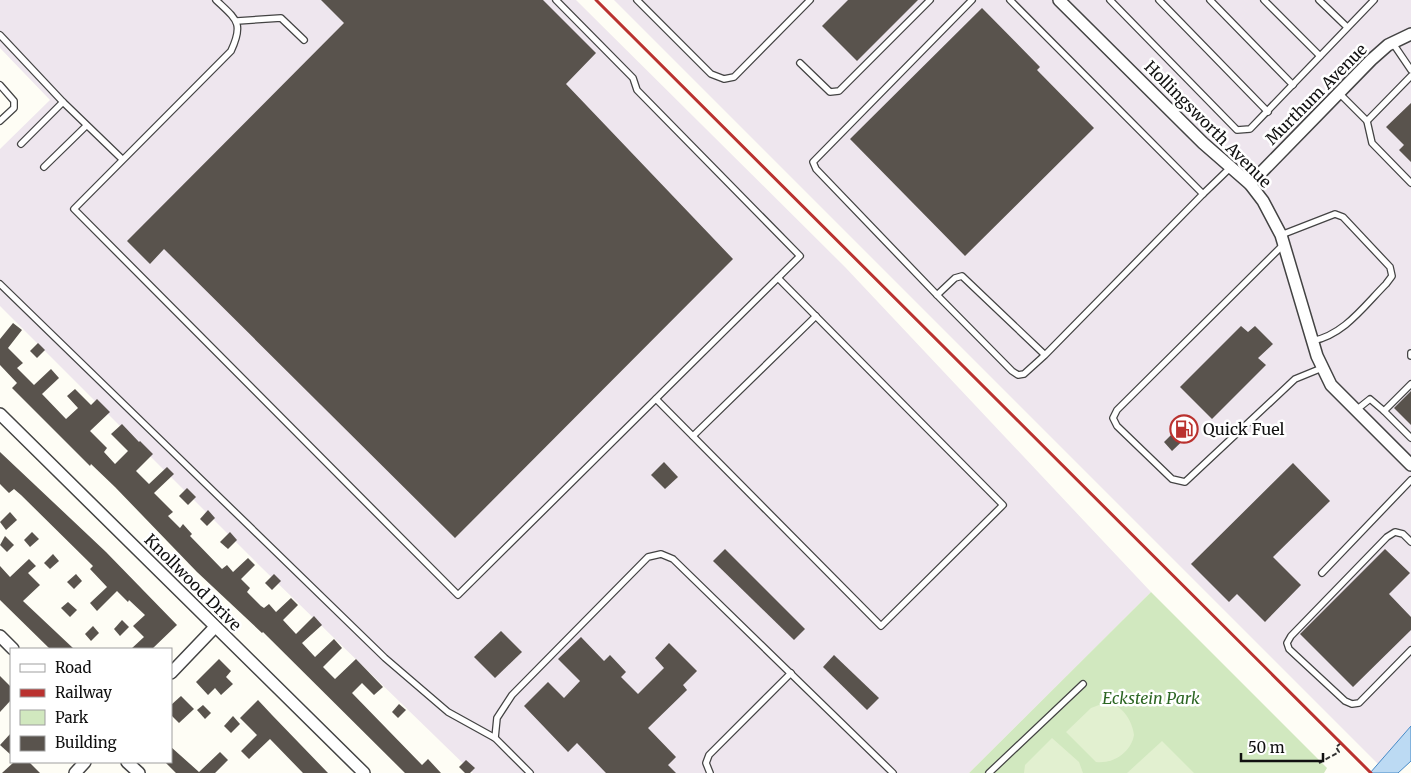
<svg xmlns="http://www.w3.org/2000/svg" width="1411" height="773" font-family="Merriweather,serif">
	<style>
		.industrial { fill: #eee6ee }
		.green { fill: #d1e8bf }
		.pitch { fill: #e2f0d0 }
		.water { fill: #bcdaf3; stroke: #468ac7 }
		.building { fill: #59534d }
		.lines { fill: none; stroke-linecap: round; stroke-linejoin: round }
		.lane-casing { stroke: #434343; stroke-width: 8 }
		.street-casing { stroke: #434343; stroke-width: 14 }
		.path { stroke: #323232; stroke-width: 2; stroke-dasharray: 5 2.5; stroke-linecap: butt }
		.lane { stroke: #fff; stroke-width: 5.5 }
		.street { stroke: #fff; stroke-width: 11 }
		.rail { stroke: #ba322f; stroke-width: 3 }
		.labels { text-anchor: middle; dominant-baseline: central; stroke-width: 5; stroke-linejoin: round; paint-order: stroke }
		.street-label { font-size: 16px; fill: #101010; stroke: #fff }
		.poi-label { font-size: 16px; fill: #101010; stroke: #fff; text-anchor: start }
		.park-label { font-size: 16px; font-style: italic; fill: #2c6623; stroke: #fff }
	</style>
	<rect width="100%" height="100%" fill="#fefdf5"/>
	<g class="industrial">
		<path d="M0,0H576L845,267L1151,592L969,773H473L262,568L0,306V149L50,100L0,48Z"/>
		<path d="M614,0H1411V726L1378,764Z"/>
	</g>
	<path class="green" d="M1151,592L1327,768L1324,773H969Z"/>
	<g class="pitch">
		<path d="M1107,702C1122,705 1132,720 1134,735C1131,752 1114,764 1096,762L1066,732L1091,708Z"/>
		<path d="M1052,738L1079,762L1083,773H1024L1025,765Z"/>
		<path d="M1162,741L1194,773H1127Z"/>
	</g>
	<path class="water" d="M1411,726V761L1398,773H1370Z"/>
	<g class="building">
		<path d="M321,0H543L596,53L566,84L733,259L455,538L164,249L150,264L127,241L344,23Z"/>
		<path d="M848,0H918L857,61L822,26Z"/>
		<path d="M982,8L1040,67L1037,70L1094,128L965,256L850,139Z"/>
		<path d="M1411,103V162L1399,150L1404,145L1386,127Z"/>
		<path d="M13,323L22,330L8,348L23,363L17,368L34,385L51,369L59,378L42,394L66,419L78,408L67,396L75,389L91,405L97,399L110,412L90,431L107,448L104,452L115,464L128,451L111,434L122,424L139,442L140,441L153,454L136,471L149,484L167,467L174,474L154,493L173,512L168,516L180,528L183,524L192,534L190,536L222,569L227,565L233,572L248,558L255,565L241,579L250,588L247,592L261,606L264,608L269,604L276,612L291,598L298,605L283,620L296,634L314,616L322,625L302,643L315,657L334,639L342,648L323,667L335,679L356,659L383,687L374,695L362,683L352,693L422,765L428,759L441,773H405L263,632L262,633L197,572L115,487L91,464L90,466L12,388L17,383L0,365V339Z"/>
		<path d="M1241,326L1248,332L1255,326L1273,344L1258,358L1266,365L1212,419L1180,387Z"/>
		<path d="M38,343L45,350L37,358L30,351Z"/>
		<path d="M1411,391V425L1394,408Z"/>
		<path d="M1185,415L1196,428L1172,451L1164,442L1177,429L1174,426Z"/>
		<path d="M0,452L106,552L177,625L152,649H131L144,637L133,626L145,615L129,600L128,602L117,591L97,611L90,603L107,587L90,569L93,566L21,495L14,489L9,493L0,484Z"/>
		<path d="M664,462L678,477L665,489L651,475Z"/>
		<path d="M1293,463L1330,501L1273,557L1301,585L1265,622L1237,594L1229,602L1191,564Z"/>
		<path d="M187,488L196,497L188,505L179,496Z"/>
		<path d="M208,510L215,518L207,526L200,519Z"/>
		<path d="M10,512L17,520L6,530L0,522Z"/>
		<path d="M32,532L39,539L30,547L24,540Z"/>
		<path d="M230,532L237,540L228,549L220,542Z"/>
		<path d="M5,536L14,545L7,552L0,545Z"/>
		<path d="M725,549L805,629L794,640L713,561Z"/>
		<path d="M1385,549L1410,573L1389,594L1411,617V630L1353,687L1300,634Z"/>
		<path d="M53,554L59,561L50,569L44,563Z"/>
		<path d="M29,559L36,566L28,573L40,585L23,601L74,649H50L0,600V566L10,577Z"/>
		<path d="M76,574L82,581L74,589L67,582Z"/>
		<path d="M274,574L281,581L272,590L265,583Z"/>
		<path d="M68,602L77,610L70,617L61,608Z"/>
		<path d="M122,620L129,627L120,636L114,629Z"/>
		<path d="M93,626L99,633L91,641L85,634Z"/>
		<path d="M501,631L522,652L495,678L474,657Z"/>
		<path d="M581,637L604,661L610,655L626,672L621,677L638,694L664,668L655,658L669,643L697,671L683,685L687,690L648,728L676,757L668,765L676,773H606L577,743L568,752L524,706L548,682L564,698L580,681L558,659Z"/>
		<path d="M834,655L879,698L867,710L823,667Z"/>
		<path d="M219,659L231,671L226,677L233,684L221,695L215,688L208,695L196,682Z"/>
		<path d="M0,676L11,687V700L0,712Z"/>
		<path d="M181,696L194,709L179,723L171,715V705Z"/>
		<path d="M258,700L272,715L328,773H303L270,739L249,759L241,751L257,735L240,718Z"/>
		<path d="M399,704L406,710L398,718L392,712Z"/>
		<path d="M203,705L211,713L205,719L197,710Z"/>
		<path d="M233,716L240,724L231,733L224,726Z"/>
		<path d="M11,733V755L0,745Z"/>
		<path d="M171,747L199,772L220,752L228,760L215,773H176L165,762H171Z"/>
		<path d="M466,760L475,768L470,773H465L459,767Z"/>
		<path d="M14,762H29L40,773H2Z"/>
	</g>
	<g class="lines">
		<g class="lane-casing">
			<g id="lane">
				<path d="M216,0C237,20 244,23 231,51L74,209L458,595L800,256L637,90L633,78L556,0"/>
				<path d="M637,0L711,74L724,79L734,77L810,0"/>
				<path d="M1010,0L1203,194L1045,355L1024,374L1018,375L1012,371L937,295L955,278L962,276L1045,355"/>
				<path d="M1110,0L1237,130L1250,129L1374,0"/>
				<path d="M1159,0L1268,112"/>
				<path d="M1210,0L1293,85"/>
				<path d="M1264,0L1320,56"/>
				<path d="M1319,0L1347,27"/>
				<path d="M237,21L281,18L304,40"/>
				<path d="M0,35L63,102L122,159"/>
				<path d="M1392,42L1411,70"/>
				<path d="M800,63L830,92L839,91L930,0"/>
				<path d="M0,85L14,101V108L0,121"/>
				<path d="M1339,93L1367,121L1372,143L1411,183"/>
				<path d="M1367,121L1411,76"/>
				<path d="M21,144L63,102"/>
				<path d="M44,167L86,126"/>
				<path d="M1203,194L1231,167"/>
				<path d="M1281,235L1335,214L1343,217L1390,267L1392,276L1386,284C1364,306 1344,335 1312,341"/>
				<path d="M1284,244L1117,410L1113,418L1117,426L1172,479L1185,482L1295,379L1322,368"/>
				<path d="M0,284L385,658L448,712L495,738L530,773"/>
				<path d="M937,295L816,169L813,162L972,0"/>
				<path d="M1411,353V356"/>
				<path d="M1411,384L1384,411L1411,438"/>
				<path d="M656,399L881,626L1003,505L778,278"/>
				<path d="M1355,411L1370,399L1384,411"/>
				<path d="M693,436L816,316"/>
				<path d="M1411,542L1403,534L1395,532L1387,537L1291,636L1287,643L1289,649L1345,701L1352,704L1359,703L1411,650"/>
				<path d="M1322,573L1411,480"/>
				<path d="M495,738L497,718L512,695L648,557L661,554L673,559L893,773"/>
				<path d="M710,773L706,763L709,755L791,673"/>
				<path d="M989,773L1083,684"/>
			</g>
		</g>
		<g class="street-casing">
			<g id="street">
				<path d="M1059,0L1203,143L1250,184L1263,201L1281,235L1317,356L1331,385L1411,465"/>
				<path d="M1250,184L1371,60L1388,45L1411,34"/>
				<path d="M0,414L364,773"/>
				<path d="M0,636L13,649"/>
				<path d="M171,673L215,627"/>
				<path d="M127,762L139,773"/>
				<path d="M75,773L85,762"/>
			</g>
		</g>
		<path class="path" d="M1319,763L1339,752L1336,747L1341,743"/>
		<use href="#lane" class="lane"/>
		<use href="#street" class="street"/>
		<path class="rail" d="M596,0L1371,773"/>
	</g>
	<defs>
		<g id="fuel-ring" transform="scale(1.4375)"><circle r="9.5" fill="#fff" stroke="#ba322f" stroke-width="1.5"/><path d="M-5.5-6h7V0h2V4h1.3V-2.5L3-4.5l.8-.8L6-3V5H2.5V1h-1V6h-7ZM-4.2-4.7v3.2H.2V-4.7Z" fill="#ba322f"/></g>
	</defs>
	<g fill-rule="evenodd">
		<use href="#fuel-ring" x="1184" y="429"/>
	</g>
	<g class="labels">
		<g class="street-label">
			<text transform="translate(1316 94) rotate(-45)">Murthum Avenue</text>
			<text transform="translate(1208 124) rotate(45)">Hollingsworth Avenue</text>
			<text transform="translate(193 582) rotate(45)">Knollwood Drive</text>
		</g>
		<g class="poi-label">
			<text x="1203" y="429">Quick Fuel</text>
		</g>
		<g class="park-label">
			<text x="1151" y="698">Eckstein Park</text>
		</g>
	</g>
	<rect x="10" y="648" width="162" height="115" fill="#ffffff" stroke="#9f9f9f"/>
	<rect x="20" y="664" width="25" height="8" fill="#ffffff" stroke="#9f9f9f"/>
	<text x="55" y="673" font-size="15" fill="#101010">Road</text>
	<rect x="20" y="689" width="25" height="8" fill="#ba322f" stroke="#9f9f9f"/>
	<text x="55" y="698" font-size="15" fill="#101010">Railway</text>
	<rect x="20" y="710" width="25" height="15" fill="#d1e8bf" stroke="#9f9f9f"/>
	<text x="55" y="723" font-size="15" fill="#101010">Park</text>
	<rect x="20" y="736" width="25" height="15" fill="#59534d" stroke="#9f9f9f"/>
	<text x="55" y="748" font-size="15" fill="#101010">Building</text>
	<path d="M1241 753v8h82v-8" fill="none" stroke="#101010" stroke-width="2.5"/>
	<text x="1248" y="753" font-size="15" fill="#101010" stroke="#ffffff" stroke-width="4" paint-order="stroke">50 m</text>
</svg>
